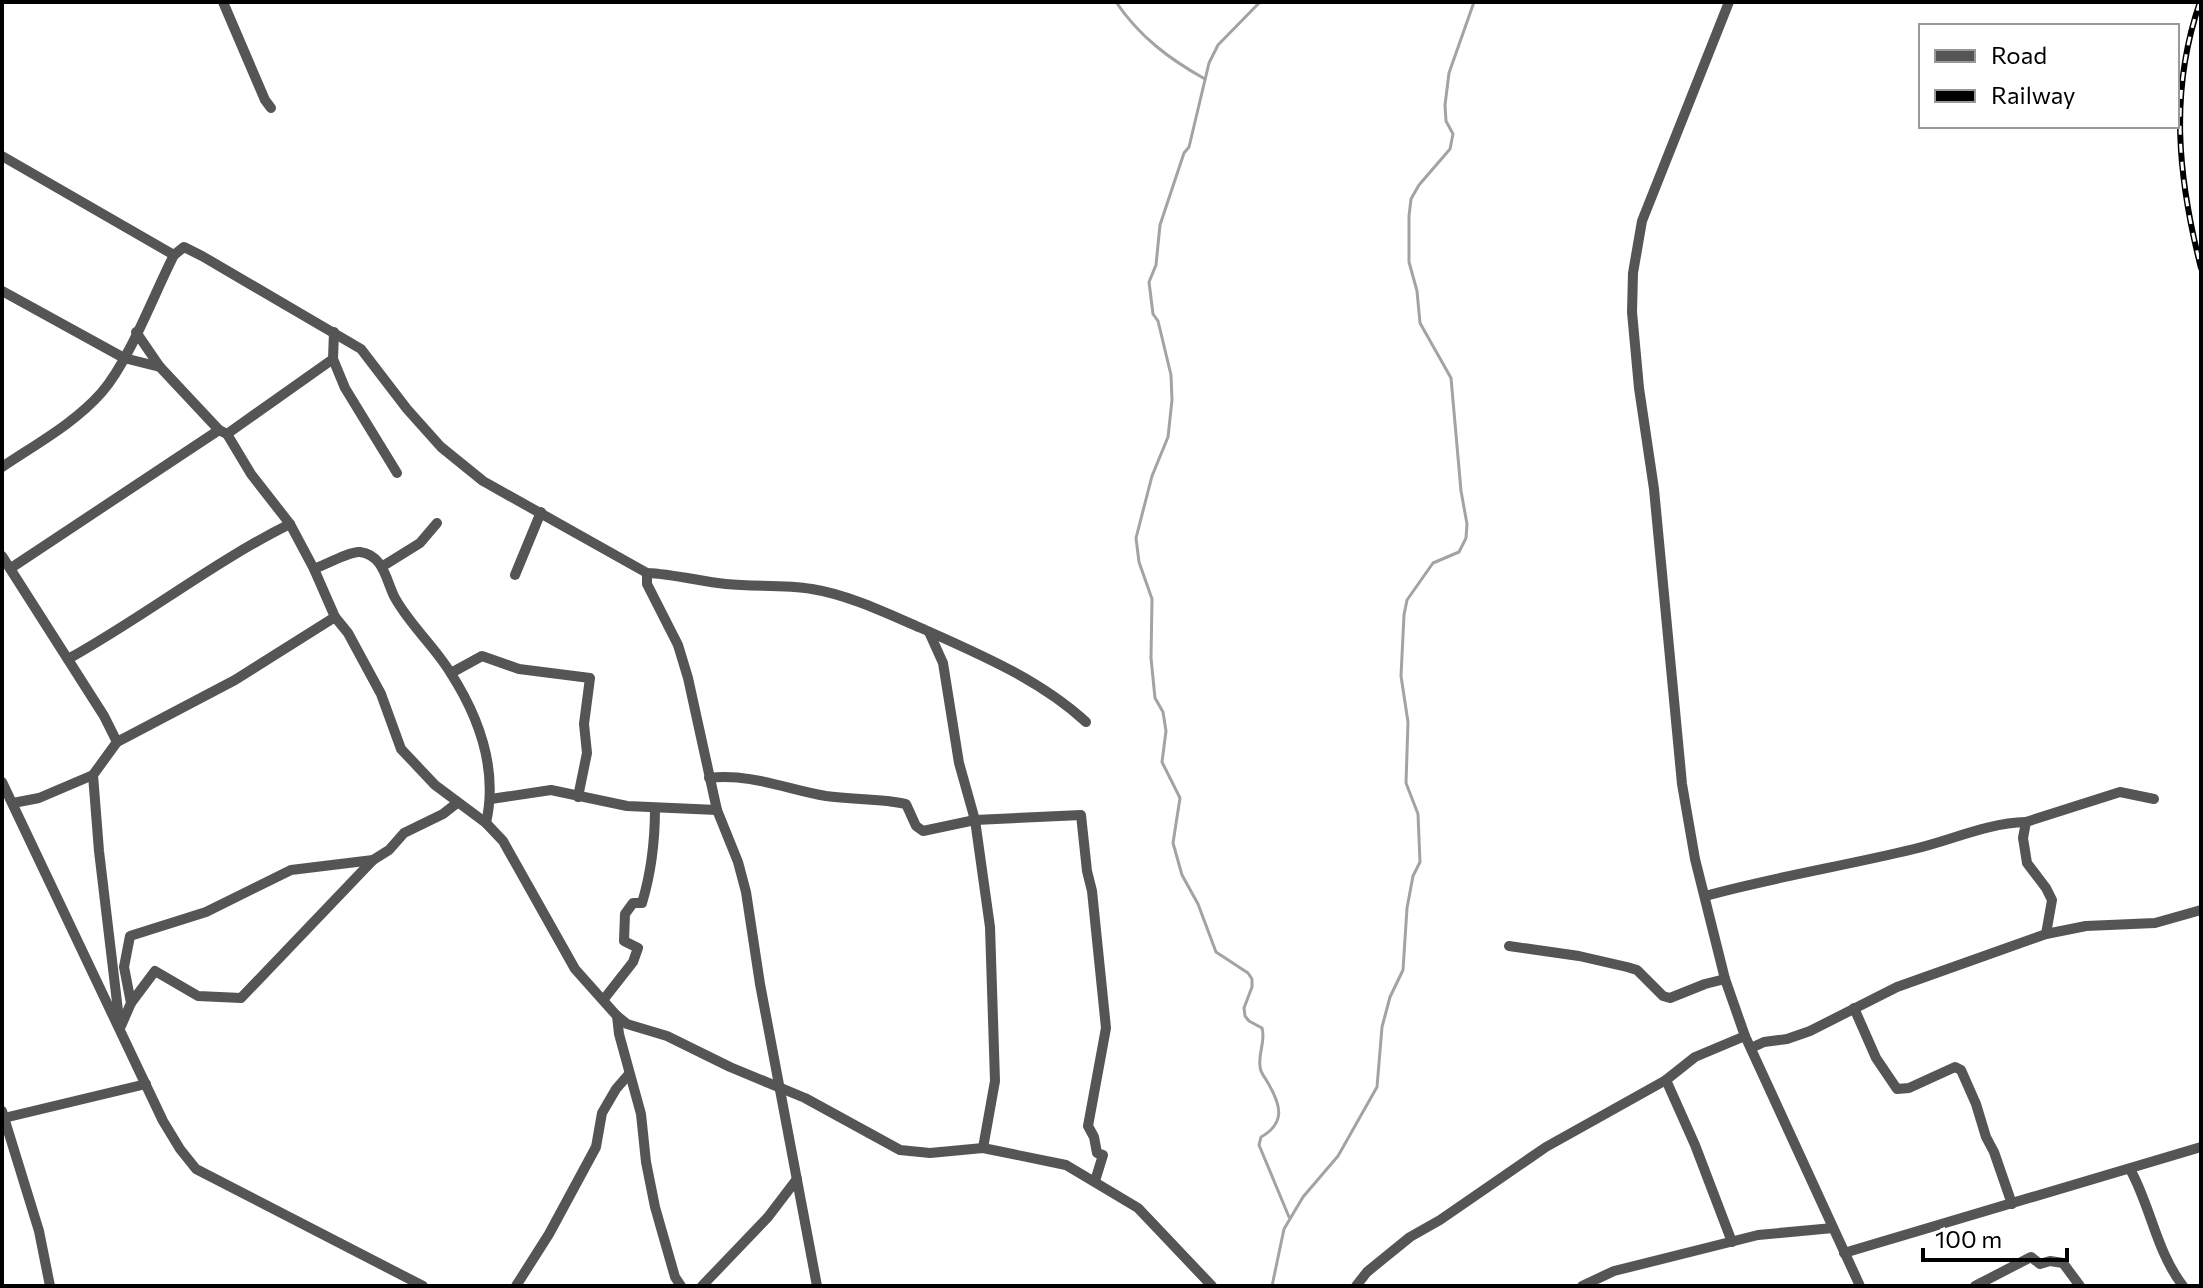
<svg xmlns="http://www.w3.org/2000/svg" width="2203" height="1288" font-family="Commissioner,sans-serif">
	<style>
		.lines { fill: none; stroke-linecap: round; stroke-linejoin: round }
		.stream { stroke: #a3a3a3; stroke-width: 3 }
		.minor { stroke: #555; stroke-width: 10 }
		.rail-casing { stroke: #000; stroke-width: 6 }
		.rail { stroke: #fff; stroke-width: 3; stroke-dasharray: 9; stroke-linecap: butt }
	</style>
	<rect width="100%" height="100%" fill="#fff"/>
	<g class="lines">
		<g class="stream">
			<path d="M1116,2C1139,36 1169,59 1205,79"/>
			<path d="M1260,2L1218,45L1209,63L1189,147L1184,153L1160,225L1156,265L1149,282L1153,314L1158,321L1171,375L1172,400L1168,437L1152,476L1136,538L1139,562L1152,599L1151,658L1155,698L1163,712L1166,731L1162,762L1180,798L1173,843L1182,875L1198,904L1216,952L1248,973L1252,979V987L1244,1008L1245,1016L1249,1021L1262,1028C1266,1041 1258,1053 1260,1066C1260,1073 1265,1077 1268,1083C1281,1105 1286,1123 1261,1137L1259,1145L1289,1217"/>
			<path d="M1272,1286L1284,1229L1303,1197L1338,1156L1377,1087L1382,1027L1390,997L1403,970L1407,908L1413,876L1420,862L1418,814L1406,783L1408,722L1401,676L1404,615L1407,600L1433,563L1459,552L1466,538L1467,524L1461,491L1451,378L1420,323L1417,291L1409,262V216L1411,199L1419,185L1450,149L1453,134L1446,121L1445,105L1449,73L1474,2"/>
		</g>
		<g class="minor">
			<path d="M223,2L265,100L271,108"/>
			<path d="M1729,2L1642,221L1633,273L1632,312L1639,388L1654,489L1682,784L1695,859L1725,979L1745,1036L1860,1286"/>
			<path d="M2,156L174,255L184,247L202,256L361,349L407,409L441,447L483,481L647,573C673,574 699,581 726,584C754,587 783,584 812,589C849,595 886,613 921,628C979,654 1039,679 1086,722"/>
			<path d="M2,291L124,358L160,367L219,430L227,434L251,474L290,524L314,569L335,617L348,633L381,694L401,749L435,785L486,823L503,841L575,969L617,1016L619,1034L641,1114L646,1162L655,1207L675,1277L681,1286"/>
			<path d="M136,332L160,367"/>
			<path d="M334,332L333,359L345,388L397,473"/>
			<path d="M227,434L333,359"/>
			<path d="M2,467C36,444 75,423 102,392C129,361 154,294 174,255"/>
			<path d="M2,556L104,716L117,742"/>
			<path d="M383,566L420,543L437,523"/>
			<path d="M11,568L219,430"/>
			<path d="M314,569C325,565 350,551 360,552C384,555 386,581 395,598C410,625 434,646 450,672C479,717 498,770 486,823"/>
			<path d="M647,573V584L678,645L688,678L717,810L738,862L746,892L760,984L817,1286"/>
			<path d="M515,575L541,512"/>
			<path d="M929,632L943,663L959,763L975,820L990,927L995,1081L983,1148"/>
			<path d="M68,659C144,617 213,562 290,524"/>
			<path d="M451,673L482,656L519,669L590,678L584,724L587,753L578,797"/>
			<path d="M709,778C750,773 786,789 826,796C853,800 880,798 906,804L916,826L923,831L975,820L1081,815L1087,871L1092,891L1106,1028L1088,1126L1094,1137L1097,1153L1103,1155L1095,1181"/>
			<path d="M2,782L163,1121L180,1149L196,1169L423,1286"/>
			<path d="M491,799L551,790L627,806L717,810"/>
			<path d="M13,803L39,798L93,775"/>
			<path d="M1705,896C1774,877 1844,866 1914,849C1952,840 1987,823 2026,822"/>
			<path d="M2046,934L2052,900L2046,888L2027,863L2023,838L2026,822L2120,792L2154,799"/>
			<path d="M1509,946L1579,956L1627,967L1637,970L1663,996L1670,998L1705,984L1725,979"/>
			<path d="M604,999L633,962L638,948L624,941L625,914L633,903H642C652,870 655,841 655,808"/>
			<path d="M131,1003L155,971L198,996L241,998L373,860"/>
			<path d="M1854,1008L1876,1058L1897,1089L1909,1088L1955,1067L1961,1070L1976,1104L1986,1137L1994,1152L2012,1204"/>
			<path d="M617,1016L627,1024L667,1036L730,1067L805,1098L900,1150L930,1153L983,1148L1066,1165L1138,1208L1212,1286"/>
			<path d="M119,1019L99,851L93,775L117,742L235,680L335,617"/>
			<path d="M121,1026L131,1003L124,967L130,936L206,912L291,870L373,860L389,850L404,833L443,814L457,803"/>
			<path d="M1751,1048L1764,1042L1787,1039L1810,1031L1897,987L2046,934L2086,926L2155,923L2201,910"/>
			<path d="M1666,1080L1695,1145L1732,1242"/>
			<path d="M2,1111L39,1231L50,1286"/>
			<path d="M4,1118L146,1084"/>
			<path d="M2130,1169C2151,1207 2156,1251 2183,1286"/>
			<path d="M1844,1253L2201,1147"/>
			<path d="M516,1286L549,1234L596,1147L602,1113L616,1089L629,1074"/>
			<path d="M702,1286L768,1217L797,1179"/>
			<path d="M1356,1286L1367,1272L1410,1237L1440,1220L1546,1147L1666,1080L1695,1057L1745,1036"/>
			<path d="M1582,1286L1614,1271L1758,1235L1833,1228"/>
			<path d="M1975,1286L2031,1257L2040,1264L2050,1261L2063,1263L2080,1286"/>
		</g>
		<g class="rail-casing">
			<path id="rail" d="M2200,2C2169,92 2178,178 2201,268"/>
		</g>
		<use href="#rail" class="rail"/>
	</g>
	<rect width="2203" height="1288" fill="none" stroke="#000000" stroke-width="8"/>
	<rect x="1919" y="24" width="260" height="104" fill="#ffffff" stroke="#999999" stroke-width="2"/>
	<rect x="1935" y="50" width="40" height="12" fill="#555555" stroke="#999999" stroke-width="2"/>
	<text x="1991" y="64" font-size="24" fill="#000000">Road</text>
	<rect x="1935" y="90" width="40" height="12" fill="#000000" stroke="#999999" stroke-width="2"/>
	<text x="1991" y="104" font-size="24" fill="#000000">Railway</text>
	<path d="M1923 1248v12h144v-12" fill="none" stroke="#000000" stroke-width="4"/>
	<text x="1935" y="1248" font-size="24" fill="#000000" stroke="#ffffff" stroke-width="6" paint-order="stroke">100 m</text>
</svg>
